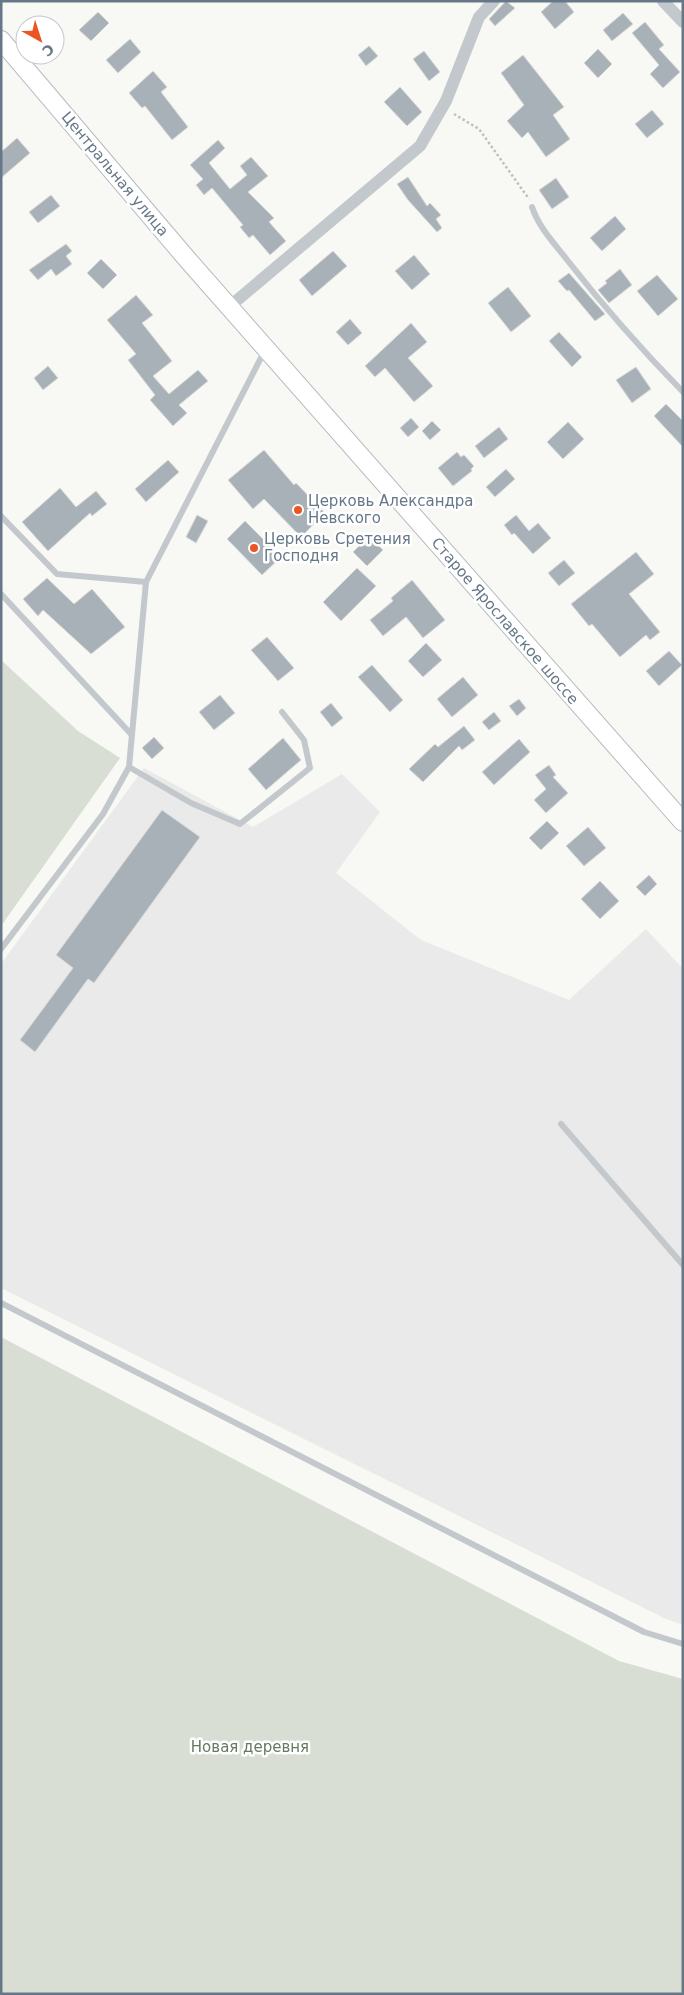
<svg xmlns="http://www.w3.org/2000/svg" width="684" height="1995" font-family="'DejaVu Sans',sans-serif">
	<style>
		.built { fill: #e9eae9 }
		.green { fill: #d8ded4 }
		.building { fill: #a8b1b8; stroke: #dadad8 }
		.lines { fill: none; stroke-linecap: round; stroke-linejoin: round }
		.secondary-casing { stroke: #b6bbc0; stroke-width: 20 }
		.path { stroke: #bdc0c3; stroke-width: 2.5; stroke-dasharray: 2.5 2.5; stroke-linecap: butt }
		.lane { stroke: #c3c8cc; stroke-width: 6 }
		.street { stroke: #c3c8cc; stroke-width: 12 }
		.secondary { stroke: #fff; stroke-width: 18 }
		.poi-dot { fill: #eb5423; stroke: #fff; stroke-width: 2 }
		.labels { text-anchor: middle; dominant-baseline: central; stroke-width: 5; stroke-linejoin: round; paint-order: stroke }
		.street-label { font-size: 15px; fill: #667888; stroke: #fff }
		.poi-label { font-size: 15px; fill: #667888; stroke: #fff; text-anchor: start }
		.park-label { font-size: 15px; fill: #667a61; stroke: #fff }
	</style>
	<rect width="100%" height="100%" fill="#f8f8f5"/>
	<path class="built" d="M144,768L253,827L342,774L380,812L336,873L421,940L569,1000L646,929L683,969V1625L666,1619L1,1288V964Z"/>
	<g class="green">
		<path d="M1,660L78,731L120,758L1,926Z"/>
		<path d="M1,1337L619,1661L683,1679V1994H1Z"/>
	</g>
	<g class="building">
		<path d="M506,1L515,8L495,26L489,19Z"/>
		<path d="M553,1H565L574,12L555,29L541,12Z"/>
		<path d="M98,12L109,23L91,41L79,30Z"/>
		<path d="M623,13L633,24L612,41L603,30Z"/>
		<path d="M645,22L664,45L659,49L680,72L663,88L650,74L659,65L632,33Z"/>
		<path d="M130,39L141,52L118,73L106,60Z"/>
		<path d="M369,46L378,56L366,66L358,55Z"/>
		<path d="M598,49L612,64L598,78L584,63Z"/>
		<path d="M424,51L440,72L429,81L413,59Z"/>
		<path d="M523,55L564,107L553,115L570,139L546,157L528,132L522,138L507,121L524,105L501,73Z"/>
		<path d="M153,71L167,87L161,92L188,127L172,140L145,106L142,108L129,93Z"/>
		<path d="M400,87L422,112L407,126L384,102Z"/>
		<path d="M652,110L664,124L647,138L635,124Z"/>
		<path d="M17,138L30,153L1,178V152Z"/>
		<path d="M218,140L225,148L209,163L230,189L247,175L240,166L251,157L268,176L248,192L274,218L269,222L286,241L270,255L253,235L249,238L240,227L243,225L212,188L204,195L196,185L203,179L190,165Z"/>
		<path d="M408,177L427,206L430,203L441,215L436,219L442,228L437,232L408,200L397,184Z"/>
		<path d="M556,178L569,197L552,209L539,190Z"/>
		<path d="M51,195L60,206L38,223L29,212Z"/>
		<path d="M615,216L626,229L602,251L590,238Z"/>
		<path d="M66,244L72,251L66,256L72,264L56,276L51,269L38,280L29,270Z"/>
		<path d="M333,251L347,266L312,296L299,280Z"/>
		<path d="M414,255L430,274L412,290L395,271Z"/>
		<path d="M101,259L117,275L103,289L87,273Z"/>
		<path d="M620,269L632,285L609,303L598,290L607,283L605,281Z"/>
		<path d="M569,273L605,314L595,321L569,290L567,291L558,281Z"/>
		<path d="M657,275L678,299L658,316L637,291Z"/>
		<path d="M508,287L531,316L511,332L488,303Z"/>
		<path d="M136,295L153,315L142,323L172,361L153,376L169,394L198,370L208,381L179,405L187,413L173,426L150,400L155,395L128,360L136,354L107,320Z"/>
		<path d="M350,319L362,333L348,345L336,332Z"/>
		<path d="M411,323L427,342L408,358L433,386L414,402L385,368L375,377L365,366Z"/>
		<path d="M559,332L582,357L572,367L549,341Z"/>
		<path d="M48,366L58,378L43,390L34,378Z"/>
		<path d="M636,367L651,389L632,403L616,380Z"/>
		<path d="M666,404L683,421V447L654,416Z"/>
		<path d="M411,418L419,427L408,437L400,428Z"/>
		<path d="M432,421L441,430L430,440L422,431Z"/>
		<path d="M568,422L584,439L563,459L547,442Z"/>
		<path d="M499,427L508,439L484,458L475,446Z"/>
		<path d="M264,450L294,485L296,483L325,513L301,537L264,499L253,509L228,480Z"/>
		<path d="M457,452L461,457L464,455L474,466L471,469L472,471L453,486L438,468Z"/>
		<path d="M168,460L179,472L146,502L135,489Z"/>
		<path d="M506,469L515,479L495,497L486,487Z"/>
		<path d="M60,488L76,507L96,491L107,504L92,516L90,513L48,551L22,522Z"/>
		<path d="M197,515L208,521L196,543L186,537Z"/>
		<path d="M516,515L529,531L538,523L551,538L533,554L514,533L512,535L504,525Z"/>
		<path d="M245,521L281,557L262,575L227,539Z"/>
		<path d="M369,536L383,550L367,566L353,552Z"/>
		<path d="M636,552L654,574L629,594L660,632L650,640L646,635L620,657L592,624L589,626L571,604Z"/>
		<path d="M564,560L575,573L559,586L548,573Z"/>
		<path d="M357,568L376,586L341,621L323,602Z"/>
		<path d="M47,578L74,604L92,589L125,627L91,654L43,610L38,616L23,599Z"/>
		<path d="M412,580L445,620L423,638L406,617L383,636L370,620L393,601L391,598Z"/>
		<path d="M267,637L294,668L278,681L251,650Z"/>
		<path d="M426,643L442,660L423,677L408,661Z"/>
		<path d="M669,651L682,665L659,686L646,671Z"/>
		<path d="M372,665L403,700L390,712L358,677Z"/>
		<path d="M463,677L478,695L452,717L437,699Z"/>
		<path d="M220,695L235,713L214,730L199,712Z"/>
		<path d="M519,699L526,708L517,716L509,706Z"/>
		<path d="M331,703L343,718L332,727L320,712Z"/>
		<path d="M494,712L501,721L489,730L482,722Z"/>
		<path d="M464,726L475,740L462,750L459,746L423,782L409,769L435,744L438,747Z"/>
		<path d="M154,737L164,748L152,759L142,748Z"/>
		<path d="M283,738L301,760L266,790L248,769Z"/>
		<path d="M519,739L530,752L494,785L482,772Z"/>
		<path d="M549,765L556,775L553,777L568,793L546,813L534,800L546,789L535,775Z"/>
		<path d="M162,810L200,837L94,983L88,979L35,1052L20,1040L73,968L56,955Z"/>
		<path d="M547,821L559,833L541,850L529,838Z"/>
		<path d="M588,827L606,848L584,866L566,846Z"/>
		<path d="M649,875L657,884L645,896L636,887Z"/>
		<path d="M600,881L619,901L600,919L581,899Z"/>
	</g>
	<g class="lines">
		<g class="secondary-casing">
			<path id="secondary" d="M1,40L187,259L683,822"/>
		</g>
		<path class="path" d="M454,114L479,129L529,199"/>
		<g class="lane">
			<path d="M532,207C539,228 555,244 568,261C604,307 642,350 683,392"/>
			<path d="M1,516L57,574L146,582"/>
			<path d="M1,594L131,734"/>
			<path d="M129,767L191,803L240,824L310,768L304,740L282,712"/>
			<path d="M1,949L103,814L129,767L146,582L265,350"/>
			<path d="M561,1124L683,1265"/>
			<path d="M1,1303L644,1632L683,1644"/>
		</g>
		<g class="street">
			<path d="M663,1L683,22"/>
			<path d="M229,307L420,146L446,101L479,17L494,1"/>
		</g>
		<use href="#secondary" class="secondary"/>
	</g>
	<g class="poi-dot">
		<circle cx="298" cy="510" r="5"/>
		<circle cx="254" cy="548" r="5"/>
	</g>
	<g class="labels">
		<g class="street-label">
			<text transform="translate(115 174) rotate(50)">Центральная улица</text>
			<text transform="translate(505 621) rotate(49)">Старое Ярославское шоссе</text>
		</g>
		<g class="poi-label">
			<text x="308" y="501">Церковь Александра<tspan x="308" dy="17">Невского</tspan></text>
			<text x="264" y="539">Церковь Сретения<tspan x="264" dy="17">Господня</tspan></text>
		</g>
		<g class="park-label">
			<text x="250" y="1747">Новая деревня</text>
		</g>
	</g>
	<rect width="684" height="1995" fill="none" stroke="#667888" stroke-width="5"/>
	<g transform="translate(40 40) rotate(141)"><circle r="24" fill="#ffffff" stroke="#c2c9cf"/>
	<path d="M0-4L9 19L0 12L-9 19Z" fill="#eb5423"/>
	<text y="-8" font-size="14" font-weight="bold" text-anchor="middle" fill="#667888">С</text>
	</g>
</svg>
